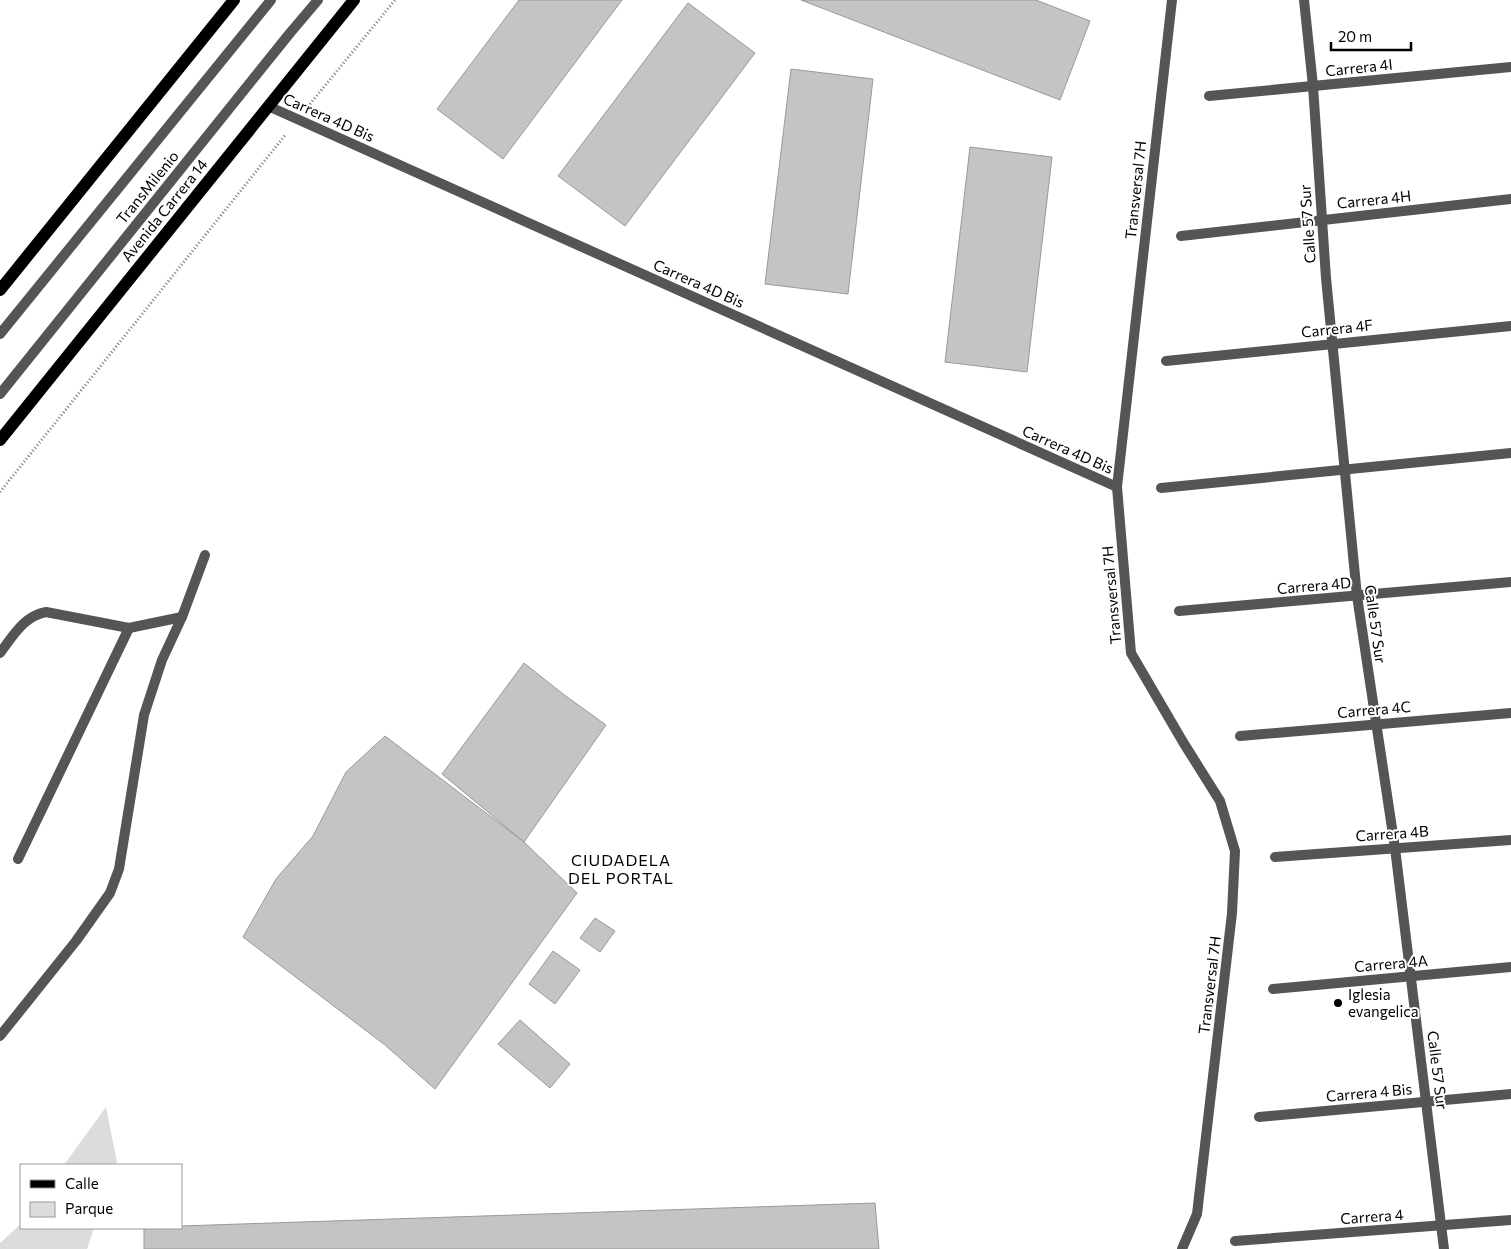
<svg xmlns="http://www.w3.org/2000/svg" width="1511" height="1249" font-family="Commissioner,sans-serif">
	<style>
		.green { fill: #dcdcdc }
		.building { fill: #c4c4c4; stroke: #999 }
		.lines { fill: none; stroke-linecap: round; stroke-linejoin: round }
		.path { stroke: #777; stroke-width: 3; stroke-dasharray: 1 2.5; stroke-linecap: butt }
		.lane { stroke: #555; stroke-width: 10 }
		.street { stroke: #555; stroke-width: 10 }
		.primary { stroke: #000; stroke-width: 12 }
		.poi-dot { fill: #000; stroke: #fff; stroke-width: 2 }
		.labels { text-anchor: middle; dominant-baseline: central; stroke-width: 4; stroke-linejoin: round; paint-order: stroke }
		.street-label { font-size: 15px; fill: #000; stroke: #fff }
		.poi-label { font-size: 15px; fill: #000; stroke: #fff; text-anchor: start }
		.neighbourhood-label { font-size: 16px; letter-spacing: 1px; fill: #000; stroke: #fff }
	</style>
	<rect width="100%" height="100%" fill="#fff"/>
	<g class="green">
		<path d="M106,1107L117,1162L115,1165H64Z"/>
		<path d="M21,1224V1228H94L87,1249H0V1243Z"/>
	</g>
	<g class="building">
		<path d="M519,0H622L503,159L437,109Z"/>
		<path d="M801,0H1036L1090,21L1060,100Z"/>
		<path d="M688,3L755,53L625,226L558,176Z"/>
		<path d="M791,69L873,79L848,294L765,284Z"/>
		<path d="M970,147L1052,157L1027,372L945,362Z"/>
		<path d="M524,663L563,694L606,725L524,842L442,774Z"/>
		<path d="M385,736L524,842L577,893L435,1089L385,1045L243,937L276,879L313,836L346,772Z"/>
		<path d="M595,918L615,931L600,952L580,938Z"/>
		<path d="M553,951L580,970L555,1004L529,984Z"/>
		<path d="M520,1020L570,1064L550,1088L498,1044Z"/>
		<path d="M875,1203L879,1249H144V1228H181V1226Z"/>
	</g>
	<g class="lines">
		<g class="path">
			<path d="M310,104L395,0"/>
			<path d="M0,492L286,134"/>
		</g>
		<g class="lane">
			<path d="M0,334L271,0"/>
			<path d="M0,394L290,33L318,0"/>
			<path d="M0,653C13,636 24,616 46,612L129,628L182,617"/>
			<path d="M18,859L129,628"/>
			<path d="M0,1036L76,941L110,893L119,869L144,715L162,660L182,617L205,555"/>
		</g>
		<g class="street">
			<path d="M1172,0L1117,487L1131,653L1183,742L1220,801L1235,851L1232,913L1197,1214L1182,1249"/>
			<path d="M1304,0L1313,86L1326,278L1357,596L1395,848L1444,1249"/>
			<path d="M1209,96L1511,67"/>
			<path d="M268,106L1117,487"/>
			<path d="M1181,236L1511,199"/>
			<path d="M1166,361L1511,326"/>
			<path d="M1161,488L1511,453"/>
			<path d="M1179,611L1511,582"/>
			<path d="M1240,736L1511,713"/>
			<path d="M1275,857L1511,840"/>
			<path d="M1273,989L1511,967"/>
			<path d="M1259,1117L1511,1094"/>
			<path d="M1235,1241L1511,1220"/>
		</g>
		<g class="primary">
			<path d="M0,290L234,0"/>
			<path d="M0,440L354,0"/>
		</g>
	</g>
	<circle class="poi-dot" cx="1338" cy="1003" r="5"/>
	<g class="labels">
		<g class="street-label">
			<text transform="translate(1359 67) rotate(-6)">Carrera 4I</text>
			<text transform="translate(329 117) rotate(24)">Carrera 4D Bis</text>
			<text transform="translate(147 187) rotate(-51)">TransMilenio</text>
			<text transform="translate(1135 190) rotate(-84)">Transversal 7H</text>
			<text transform="translate(1374 199) rotate(-6)">Carrera 4H</text>
			<text transform="translate(164 210) rotate(-51)">Avenida Carrera 14</text>
			<text transform="translate(1307 224) rotate(-94)">Calle 57 Sur</text>
			<text transform="translate(699 283) rotate(24)">Carrera 4D Bis</text>
			<text transform="translate(1337 328) rotate(-6)">Carrera 4F</text>
			<text transform="translate(1068 449) rotate(24)">Carrera 4D Bis</text>
			<text transform="translate(1314 585) rotate(-5)">Carrera 4D</text>
			<text transform="translate(1111 595) rotate(-95)">Transversal 7H</text>
			<text transform="translate(1376 624) rotate(82)">Calle 57 Sur</text>
			<text transform="translate(1374 709) rotate(-5)">Carrera 4C</text>
			<text transform="translate(1392 833) rotate(-4)">Carrera 4B</text>
			<text transform="translate(1391 963) rotate(-5)">Carrera 4A</text>
			<text transform="translate(1209 985) rotate(-83)">Transversal 7H</text>
			<text transform="translate(1438 1070) rotate(83)">Calle 57 Sur</text>
			<text transform="translate(1369 1092) rotate(-5)">Carrera 4 Bis</text>
			<text transform="translate(1372 1216) rotate(-4)">Carrera 4</text>
		</g>
		<g class="poi-label">
			<text x="1348" y="994">Iglesia<tspan x="1348" dy="17">evangelica</tspan></text>
		</g>
		<g class="neighbourhood-label">
			<text x="621" y="859">CIUDADELA<tspan x="621" dy="18">DEL PORTAL</tspan></text>
		</g>
	</g>
	<rect x="20" y="1164" width="162" height="65" fill="#ffffff" stroke="#999999"/>
	<rect x="30" y="1180" width="25" height="8" fill="#000000" stroke="#999999"/>
	<text x="65" y="1189" font-size="15" fill="#000000">Calle</text>
	<rect x="30" y="1202" width="25" height="15" fill="#dcdcdc" stroke="#999999"/>
	<text x="65" y="1214" font-size="15" fill="#000000">Parque</text>
	<path d="M1331 42v8h80v-8" fill="none" stroke="#000000" stroke-width="2.5"/>
	<text x="1338" y="42" font-size="15" fill="#000000" stroke="#ffffff" stroke-width="4" paint-order="stroke">20 m</text>
</svg>
